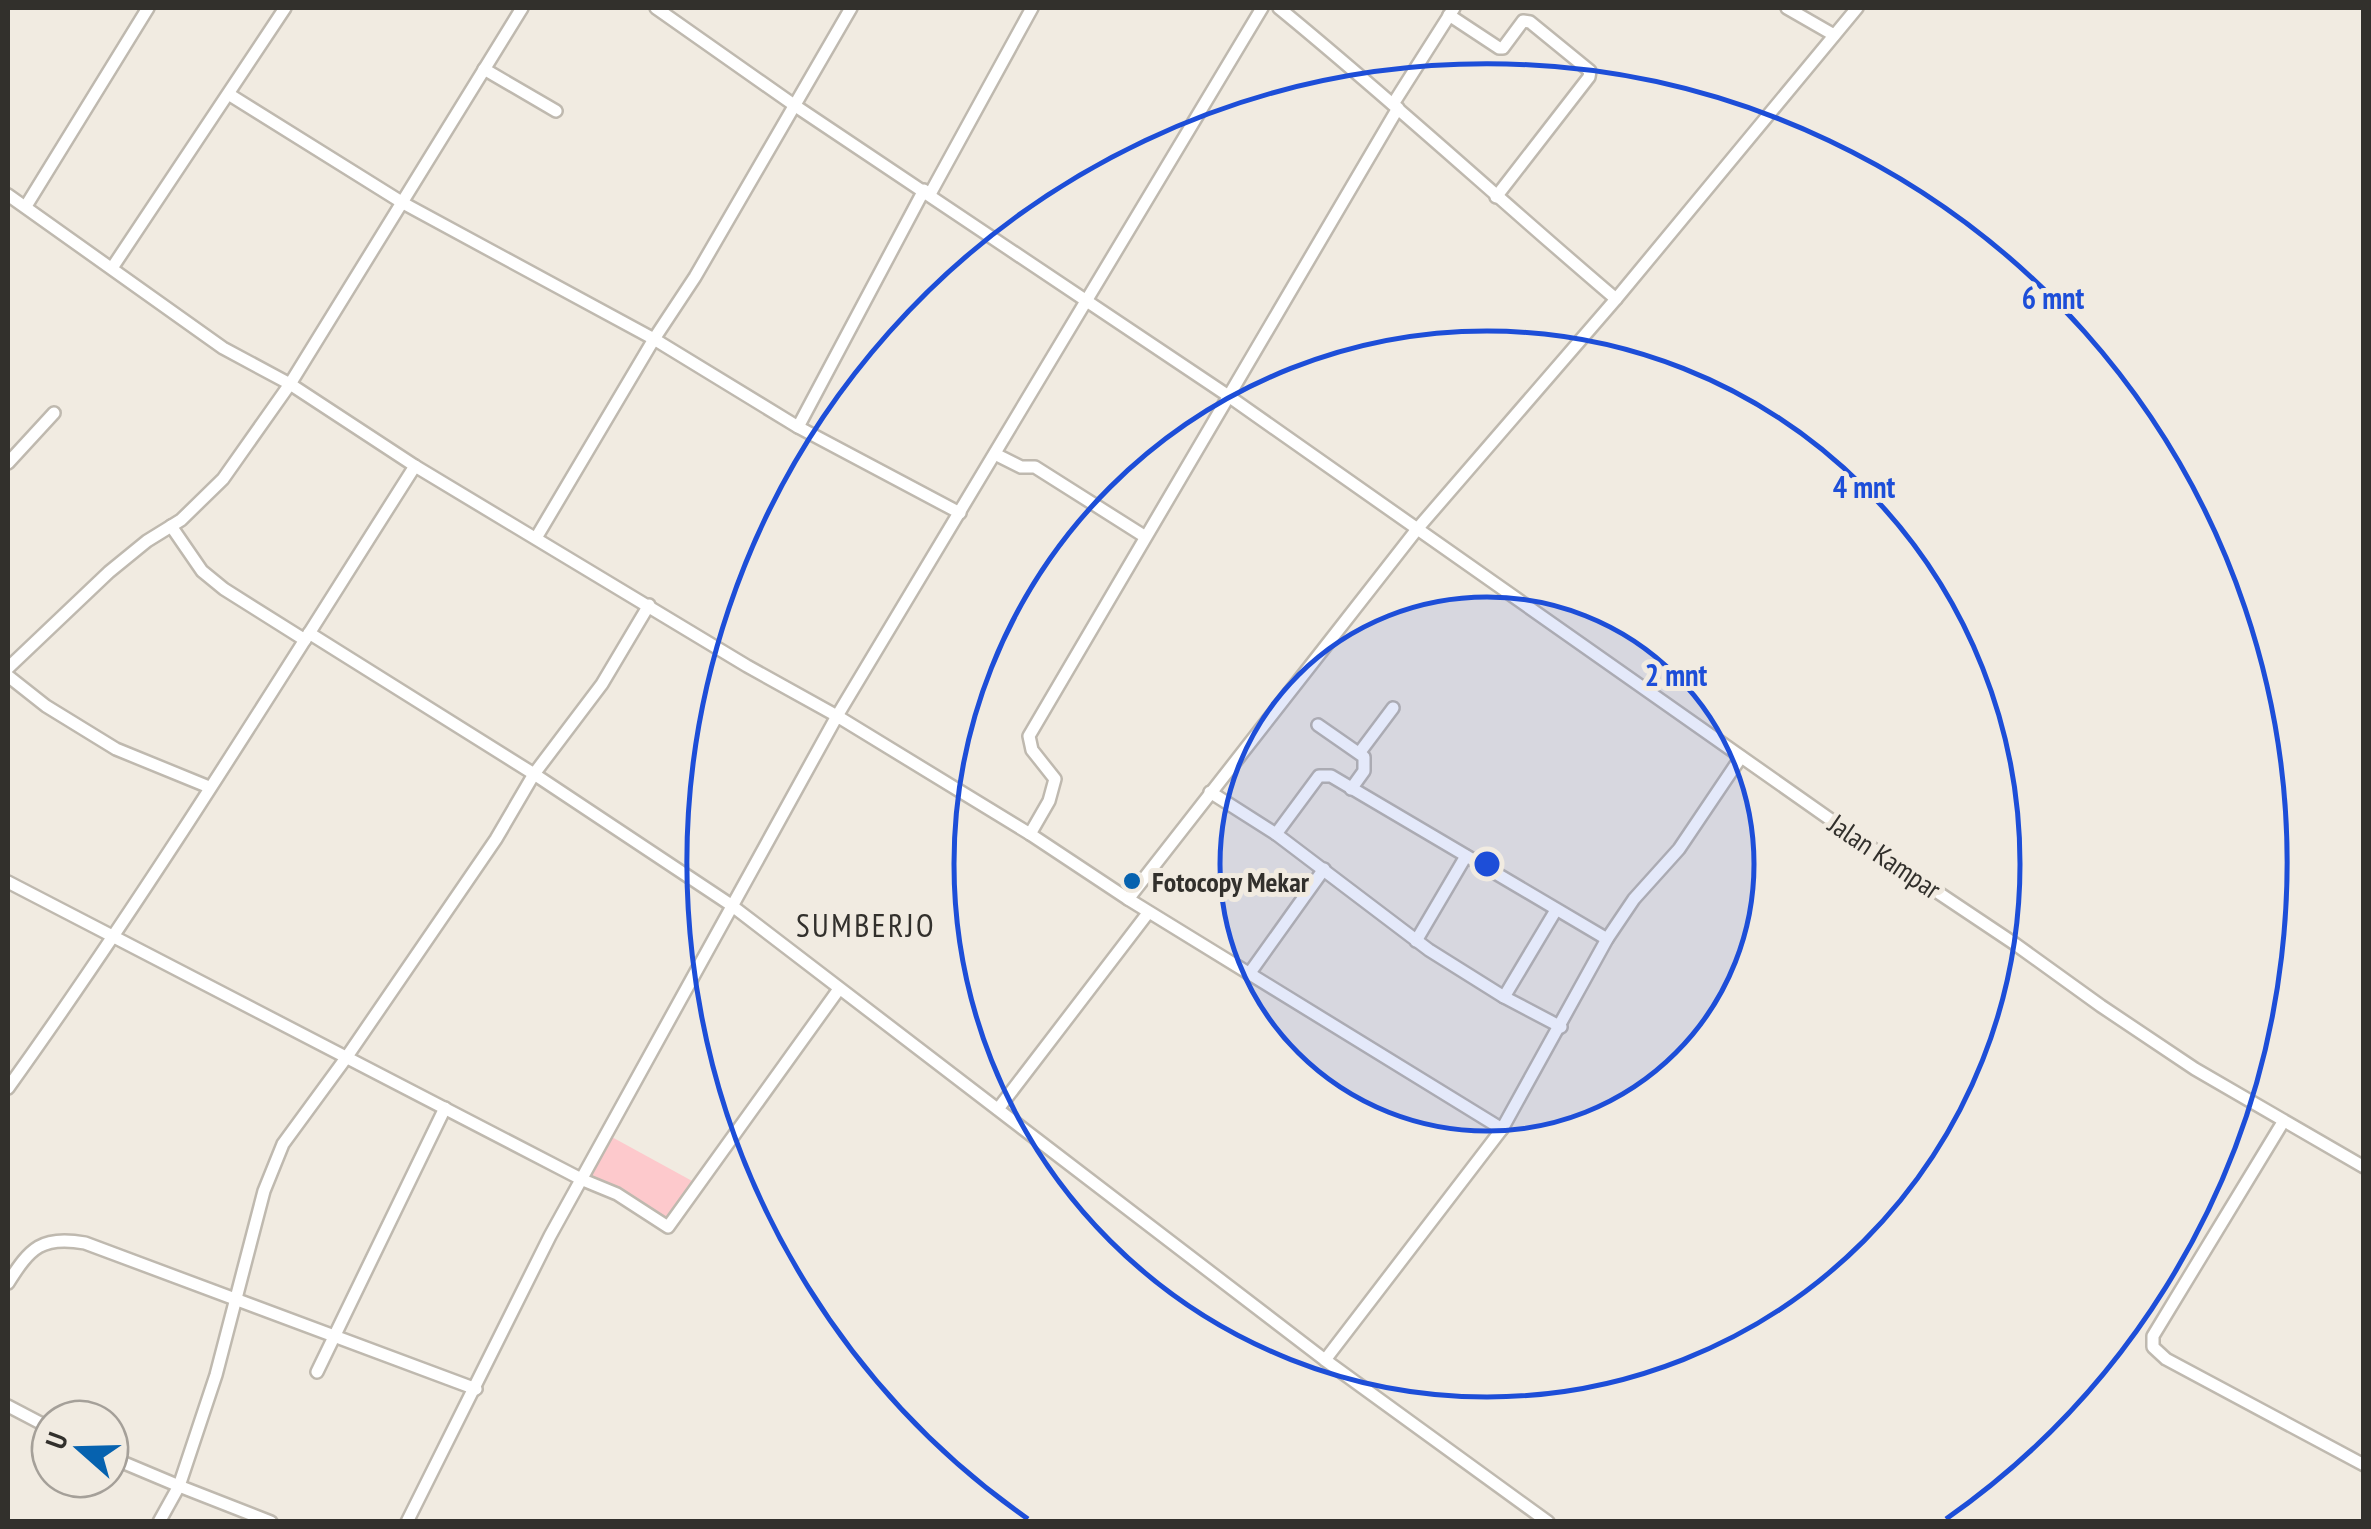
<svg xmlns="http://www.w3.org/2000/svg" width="2371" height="1529" font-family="'PT Sans Narrow',sans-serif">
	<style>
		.green { fill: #fdc9cc }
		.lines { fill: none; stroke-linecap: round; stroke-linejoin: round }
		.minor-casing { stroke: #bfb9af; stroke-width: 16 }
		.minor { stroke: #fff; stroke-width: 11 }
		.ring { fill: none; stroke: #1d4ed8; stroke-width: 5 }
		.poi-dot { fill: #0662af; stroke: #f1ebe1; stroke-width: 4 }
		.labels { text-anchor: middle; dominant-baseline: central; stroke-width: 10; stroke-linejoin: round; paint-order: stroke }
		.street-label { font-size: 28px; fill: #32302c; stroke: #f1ebe1 }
		.poi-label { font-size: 28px; font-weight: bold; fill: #32302c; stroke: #f1ebe1; text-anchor: start }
		.quarter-label { font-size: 32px; letter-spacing: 2.5px; fill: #32302c; stroke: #f1ebe1 }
		.centre { fill: #1d4ed8; stroke: #f1ebe1; stroke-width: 5 }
		.ring-label { font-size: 30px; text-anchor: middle; font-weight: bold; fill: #1d4ed8; stroke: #f1ebe1; stroke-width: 10; stroke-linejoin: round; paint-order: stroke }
	</style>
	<rect width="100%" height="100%" fill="#f1ebe1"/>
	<path class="green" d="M610,1136L694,1182L670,1221L588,1179Z"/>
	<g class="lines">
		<g class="minor-casing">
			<g id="minor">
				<path d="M656,8L794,105L1227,395L1861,841L2015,944L2101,1006L2195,1069L2364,1167"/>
				<path d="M1279,8C1394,102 1503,203 1616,299"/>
				<path d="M1787,8L1834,35"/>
				<path d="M1449,15L1499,48H1503L1523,21L1530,22L1590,71L1589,77L1496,197"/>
				<path d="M484,69L556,111"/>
				<path d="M230,95L403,203L654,339L798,427L960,513"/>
				<path d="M1393,104L1454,8"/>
				<path d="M930,194L1032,8"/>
				<path d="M8,195L223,348L290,384L415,466L747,666L837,716L1262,8"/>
				<path d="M26,206L148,8"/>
				<path d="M112,268L285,8"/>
				<path d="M798,427L924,190"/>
				<path d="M995,454L1021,467H1035L1144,536"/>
				<path d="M8,463L54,413"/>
				<path d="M171,526L202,571L224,589L305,640"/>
				<path d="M536,538L654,339L695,277L851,8"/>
				<path d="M309,633L534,774L731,905L1325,1360L1548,1522"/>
				<path d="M8,668L109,572L147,541L181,520L223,479L290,384L522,8"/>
				<path d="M8,676L46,706L116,749L209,787"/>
				<path d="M1318,725L1364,757V771L1351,789"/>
				<path d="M1360,752L1393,708"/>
				<path d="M1210,792L1276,834L1429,950L1504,997L1561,1027"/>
				<path d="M1030,834L1049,801L1055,779L1032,750L1029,736L1398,108"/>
				<path d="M1276,834L1319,776H1331L1607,939"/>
				<path d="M8,882L583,1180L617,1194L668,1227L839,989"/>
				<path d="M1128,899L1502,1129"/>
				<path d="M1416,941L1466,856"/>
				<path d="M1249,974L1324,869"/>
				<path d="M1504,997L1556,910"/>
				<path d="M8,1088C152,887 282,675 415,466"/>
				<path d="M998,1109L1148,913"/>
				<path d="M2283,1122L2153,1336V1347L2166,1359L2364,1465"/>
				<path d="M8,1283C30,1248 42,1235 85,1243L476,1389"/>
				<path d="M1325,1360L1502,1129L1607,939L1634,899L1679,849L1741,757"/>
				<path d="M317,1372L445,1108"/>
				<path d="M8,1406L50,1428"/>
				<path d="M110,1457L179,1486L159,1522"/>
				<path d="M271,1522L179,1486L216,1375L264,1191L283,1144L346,1058L496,839L534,774L602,684L649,605"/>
				<path d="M407,1522L550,1236L837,716L1030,834L1128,899L1418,528L1616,299L1857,8"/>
			</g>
		</g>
		<use href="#minor" class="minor"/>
	</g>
	<circle cx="1487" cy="864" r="267" fill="#1d4ed8" fill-opacity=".12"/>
	<g class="ring">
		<circle cx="1487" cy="864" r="267"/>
		<circle cx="1487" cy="864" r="533"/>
		<path d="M1028 1519A800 800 0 1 1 1946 1519"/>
	</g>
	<circle class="poi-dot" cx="1132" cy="881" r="10"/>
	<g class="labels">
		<g class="street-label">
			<text transform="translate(1885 856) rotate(34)">Jalan Kampar</text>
		</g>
		<g class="poi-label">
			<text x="1152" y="881">Fotocopy Mekar</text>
		</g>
		<g class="quarter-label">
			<text x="866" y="925">SUMBERJO</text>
		</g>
	</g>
	<circle cx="1487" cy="864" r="15" class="centre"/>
	<g class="ring-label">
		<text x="2053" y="309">6 mnt</text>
		<text x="1864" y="498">4 mnt</text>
		<text x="1676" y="686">2 mnt</text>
	</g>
	<rect width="2371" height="1529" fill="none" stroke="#32302c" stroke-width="20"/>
	<g transform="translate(80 1449) rotate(290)"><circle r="48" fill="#f1ebe1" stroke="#a5a099" stroke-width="2.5"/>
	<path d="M0-8L18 38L0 25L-18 38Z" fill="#0662af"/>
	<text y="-15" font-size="28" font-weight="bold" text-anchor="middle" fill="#32302c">U</text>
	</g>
</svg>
